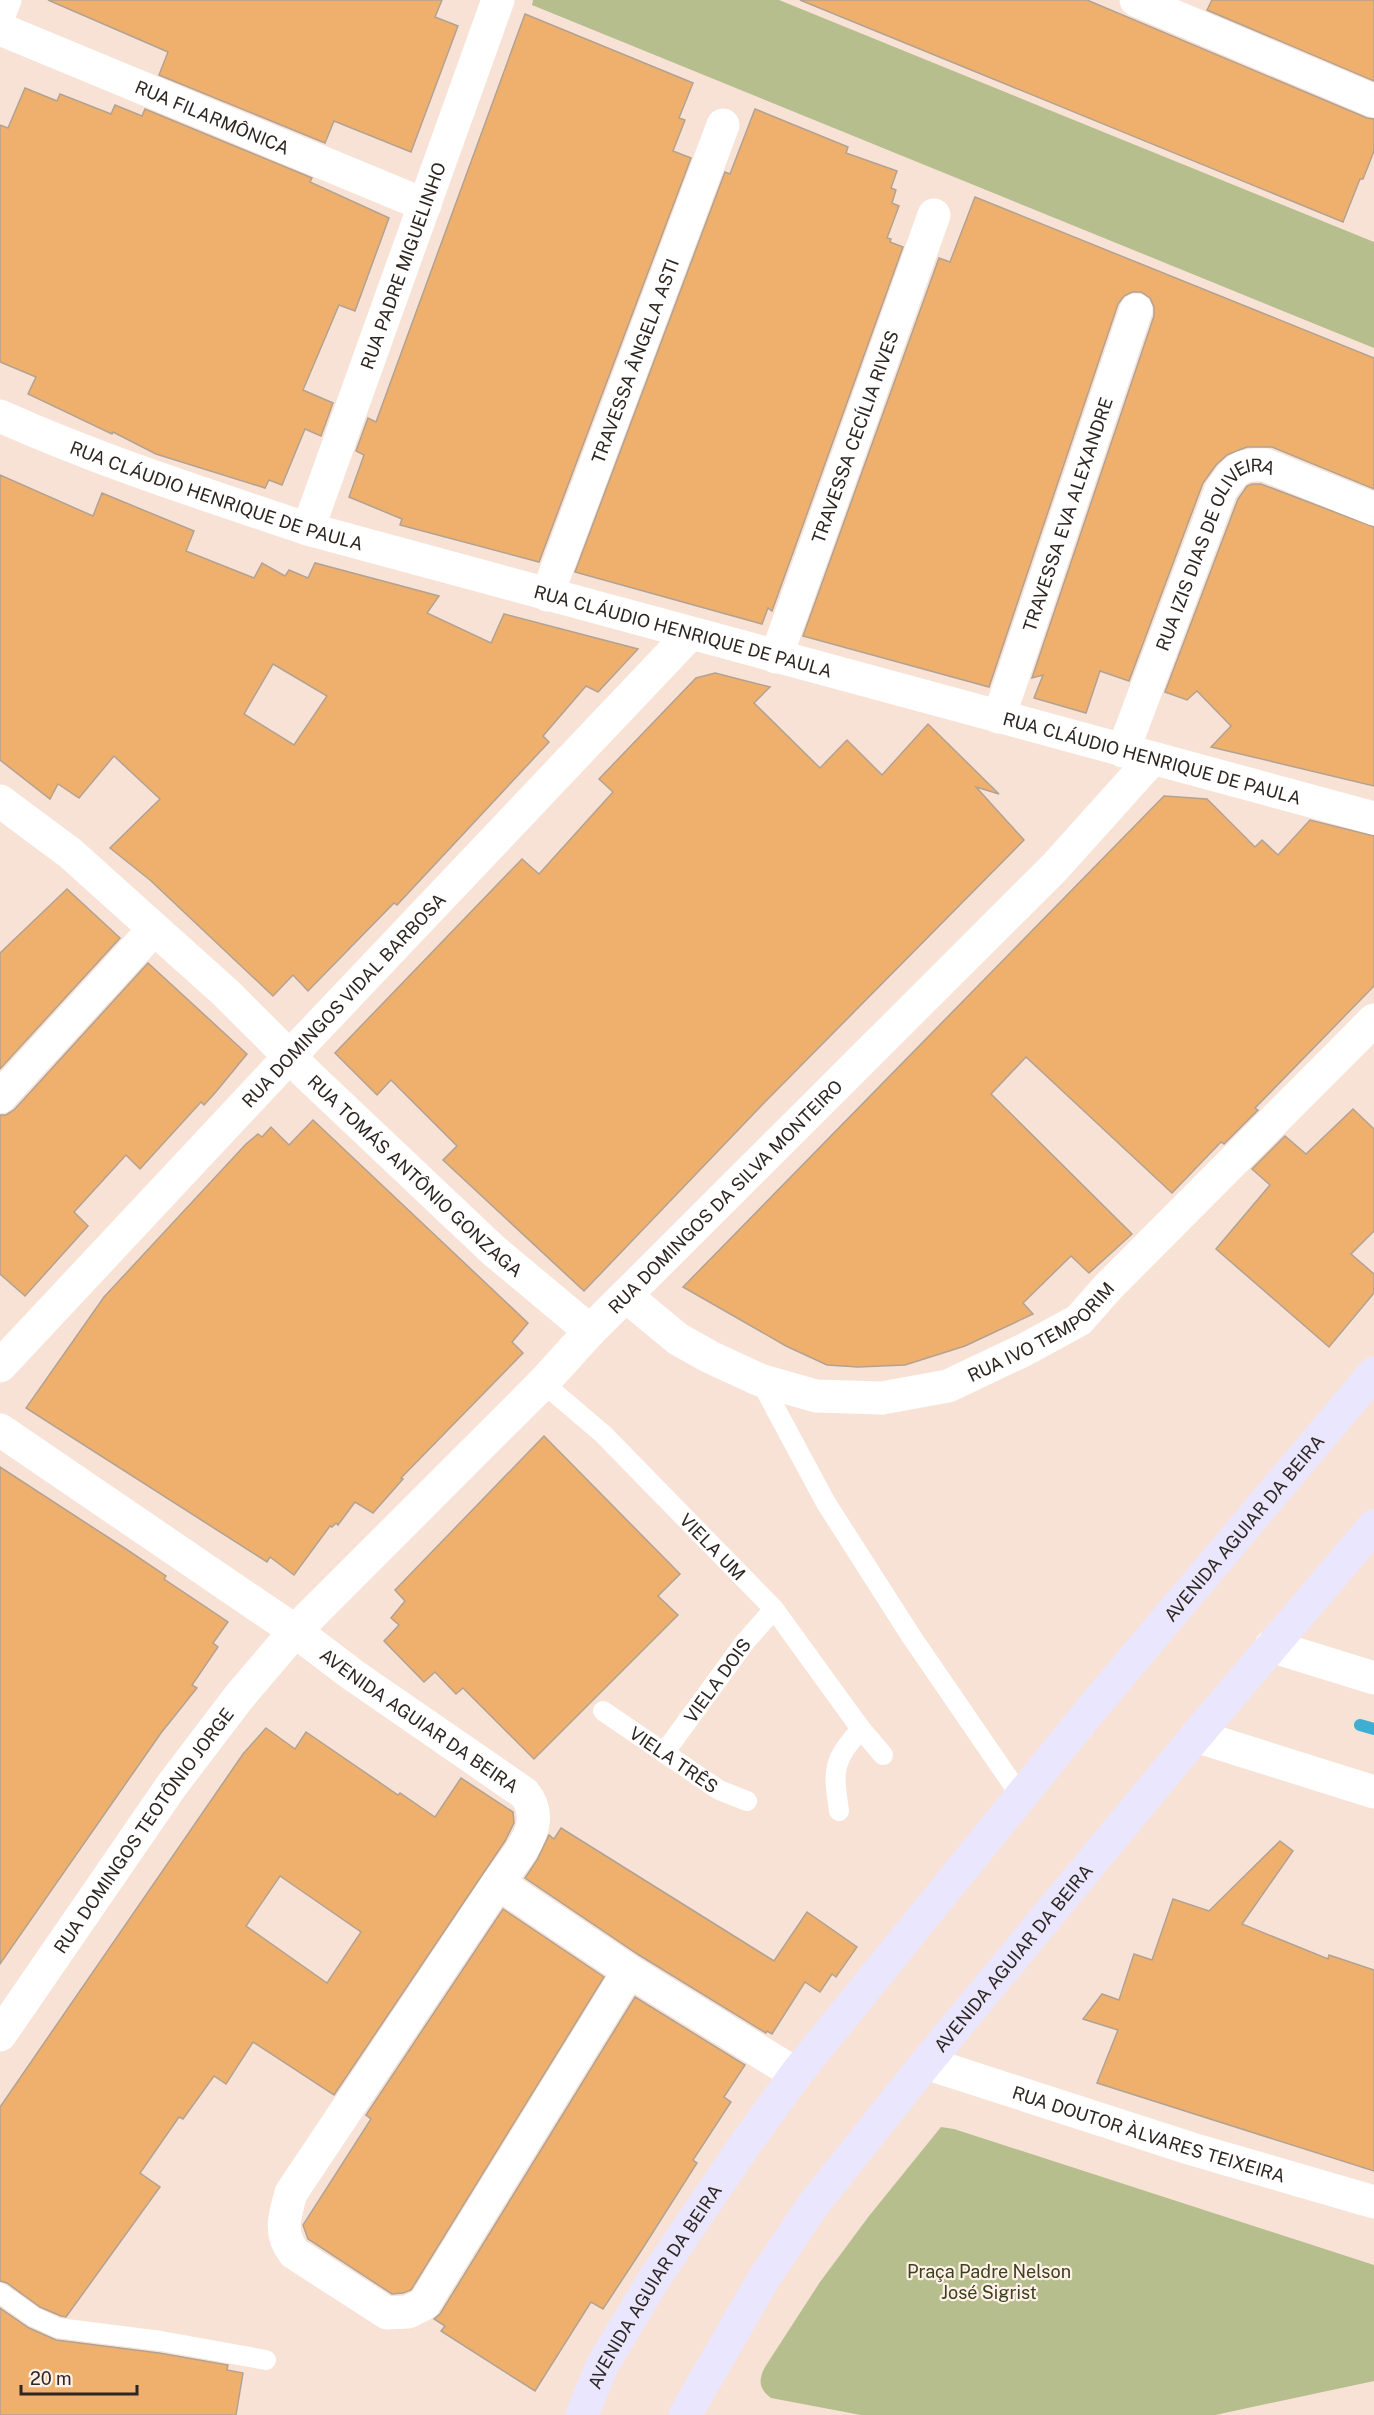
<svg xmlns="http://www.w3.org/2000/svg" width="1374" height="2415" font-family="'Public Sans',sans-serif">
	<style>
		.green { fill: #b5be8c }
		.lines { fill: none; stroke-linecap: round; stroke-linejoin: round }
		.stream { stroke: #3eaed3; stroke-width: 12 }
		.building { fill: #efb06d; stroke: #b2a292; stroke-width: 1.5; fill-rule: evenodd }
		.lane { stroke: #fff; stroke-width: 20 }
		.street { stroke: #fff; stroke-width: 33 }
		.secondary { stroke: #eae6fe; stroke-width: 33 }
		.labels { text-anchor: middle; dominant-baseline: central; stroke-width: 4.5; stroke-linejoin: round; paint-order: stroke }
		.street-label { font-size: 18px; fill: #2e2621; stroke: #fff1ea }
		.park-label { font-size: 18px; fill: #3b401b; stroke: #fff1ea }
	</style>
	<rect width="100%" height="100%" fill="#f8e2d6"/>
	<g class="green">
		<path d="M533,0H779L1374,242V348L532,5Z"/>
		<path d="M941,2127L954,2129L1374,2265V2381L1215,2415H861L771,2398C759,2389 758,2380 765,2367L820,2282L869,2216Z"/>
	</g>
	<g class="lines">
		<path class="stream" d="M1360,1725L1374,1729"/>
	</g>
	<g class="building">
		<path d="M48,0H442L435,17L458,26L411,152L334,121L325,143L159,75L168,52Z"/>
		<path d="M800,0H1087L1367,118L1374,119V151L1363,179H1360L1343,222Z"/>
		<path d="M1212,0H1374V81L1207,10Z"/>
		<path d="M525,14L693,83L679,118L685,120L673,151L691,158L539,562L400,525L402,519L349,497L364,455L356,451L368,418L376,422Z"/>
		<path d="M25,88L57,101L60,94L111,114L115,105L142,116L145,109L312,178L310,182L389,218L355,311L339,305L303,390L333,403L321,436L305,429L282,485L269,480L265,488L156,454L113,432L112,434L28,394L36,377L0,362V125L8,128Z"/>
		<path d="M755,109L848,147L846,153L897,171L891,188L896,190L892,203L899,206L887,238L891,239L890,242L903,247L772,611L768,608L762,624L575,572L725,172L730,174Z"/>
		<path d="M975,197L1374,358V489L1272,447H1247L1227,455L1216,465L1203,483L1129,681L1100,671L1086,713L1034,698L1043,675L1032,678L1154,316V307L1150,298L1141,292H1132L1124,296L1118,304L989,687L803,636L939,258L950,262Z"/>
		<path d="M0,475L93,516L102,493L194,531L186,551L254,578L262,563L285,576L289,570L308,578L315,563L439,596L427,613L491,643L504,614L638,649L598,692L586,686L543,736L549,742L397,905L394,903L308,991L293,975L273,996L150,880L110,848L160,799L114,756L79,798L58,784L50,799L0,760ZM273,664L327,696L294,745L244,714Z"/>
		<path d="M1252,484H1261L1374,527V786L1211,747L1231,726L1197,691L1187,700L1165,692L1238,499L1247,486Z"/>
		<path d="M715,673L770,687L754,703L820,768L847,740L882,775L928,724L999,794L976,787L1024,840L763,1104L584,1291L443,1160L457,1146L391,1080L377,1095L335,1053L522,859L539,874L613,792L599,779L696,678Z"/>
		<path d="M1164,796L1207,799L1255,847L1262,840L1278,855L1310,820L1374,836V986L1255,1108L1258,1110L1224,1144L1221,1142L1172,1193L1026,1057L991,1094L1132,1234L1089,1273L1071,1256L1023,1303L1033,1314L965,1346L905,1365L858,1367L827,1365L786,1346L683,1287Z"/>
		<path d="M67,889L120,938L0,1069V953Z"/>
		<path d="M148,963L247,1054L215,1093L204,1105L201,1102L140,1169L126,1155L74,1212L88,1226L25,1296L0,1274V1115H6L14,1110Z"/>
		<path d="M1353,1109L1374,1129V1231L1351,1254L1374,1274V1293L1329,1347L1216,1249L1270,1185L1252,1169L1285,1136L1306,1154Z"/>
		<path d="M313,1120L528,1323L512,1342L523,1353L401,1478L403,1479L373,1513L355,1502L338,1525L336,1523L332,1527L330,1526L294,1575L270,1557L267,1562L26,1408L104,1297L246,1144L258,1134L262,1137L271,1127L289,1145Z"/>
		<path d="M544,1436L680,1574L658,1596L678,1615L534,1759L463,1688L456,1694L435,1672L424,1682L384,1641L399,1625L391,1618L405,1601L395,1590Z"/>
		<path d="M0,1467L126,1549L166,1576L164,1579L228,1622L213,1643L218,1647L192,1685L197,1688L161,1733L0,1964Z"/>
		<path d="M266,1728L295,1749L306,1732L398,1795L400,1793L435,1817L461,1778L513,1812L514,1823L505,1841L334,2095L253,2042L226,2084L214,2076L183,2119L179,2117L140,2173L160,2187L66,2317L61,2316L40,2307L7,2283L0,2281V2107L243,1754ZM280,1876L361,1932L327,1983L246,1926Z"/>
		<path d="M561,1828L774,1961L807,1912L857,1947L836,1977L832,1974L820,1992L805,1982L772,2034L767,2031L766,2033L639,1955L525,1878L537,1860L549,1835L554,1839Z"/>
		<path d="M1280,1841L1293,1851L1242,1924L1328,1959L1329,1955L1374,1970V2171L1097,2083L1118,2030L1083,2019L1102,1994L1119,2000L1134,1954L1152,1960L1173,1899L1209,1911Z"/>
		<path d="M503,1909L604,1977L411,2290L403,2293L392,2294L308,2239L303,2225L371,2119L366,2115Z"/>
		<path d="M635,1997L745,2065L724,2097L731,2102L693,2160L697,2163L641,2251L603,2309L591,2302L535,2391L441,2331L445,2326L434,2319L440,2314Z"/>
		<path d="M0,2308L29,2328L56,2340L159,2353L228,2365L227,2370L243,2373L236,2415H0Z"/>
	</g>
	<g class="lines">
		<g class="lane">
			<path d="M760,1380L826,1503L911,1636L1020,1795"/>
			<path id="s1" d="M543,1383L603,1434L774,1609L861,1729L883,1755"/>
			<path id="s2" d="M603,1711L719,1790L747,1801"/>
			<path id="s3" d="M664,1753L745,1642L774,1609"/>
			<path d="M839,1811C833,1769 832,1762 861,1729"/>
			<path d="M0,2293L34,2317L58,2328L161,2341L266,2360"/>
		</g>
		<g class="street">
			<path d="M1136,0L1374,101"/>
			<path d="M0,12L5,0"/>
			<path id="s4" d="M0,29L425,205"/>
			<path id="s5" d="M0,416C100,461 204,494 308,529L1374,818"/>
			<path id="s6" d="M308,529L498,0"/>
			<path id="s7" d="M547,595L723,125"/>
			<path id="s8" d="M776,657L934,215"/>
			<path id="s9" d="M999,717L1136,310"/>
			<path id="s10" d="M1123,751L1221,490C1235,470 1239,463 1265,465L1374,509"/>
			<path id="s11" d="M0,801L70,853L227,994L309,1076L493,1250L590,1331"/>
			<path d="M0,1097L154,929"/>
			<path id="s12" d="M626,1296L678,1339L710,1357L760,1380L816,1396L882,1398L948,1386L1024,1350L1079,1320L1108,1287L1374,1020"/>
			<path id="s13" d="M0,1366L290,1056L690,634"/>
			<path id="s14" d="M0,1430L295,1631L353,1675L524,1793C550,1824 516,1856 498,1883L629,1971L796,2074"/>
			<path d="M1271,1646L1374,1678"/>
			<path d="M1196,1736L1374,1792"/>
			<path d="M498,1883L291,2193C285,2216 278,2232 294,2253L387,2313L408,2312L424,2304L629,1971"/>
			<path id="s15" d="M0,2035L172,1785L239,1697L295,1631L543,1383L590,1331L1055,867L1152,759"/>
			<path id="s16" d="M926,2063L1192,2149L1374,2202"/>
		</g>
		<g class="secondary">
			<path id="s17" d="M582,2415L602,2366L654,2279L744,2146L796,2074L1094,1706L1374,1373"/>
			<path id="s18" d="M685,2415L763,2280L813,2205L926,2063L1196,1736L1374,1526"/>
		</g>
	</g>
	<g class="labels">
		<g class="street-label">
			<text stroke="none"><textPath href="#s4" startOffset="230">RUA FILARMÔNICA</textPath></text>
			<text stroke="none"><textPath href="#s6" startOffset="280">RUA PADRE MIGUELINHO</textPath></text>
			<text stroke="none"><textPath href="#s7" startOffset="250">TRAVESSA ÂNGELA ASTI</textPath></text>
			<text stroke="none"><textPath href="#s8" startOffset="234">TRAVESSA CECÍLIA RIVES</textPath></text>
			<text stroke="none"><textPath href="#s5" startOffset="231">RUA CLÁUDIO HENRIQUE DE PAULA</textPath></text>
			<text stroke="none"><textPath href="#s9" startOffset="214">TRAVESSA EVA ALEXANDRE</textPath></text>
			<text stroke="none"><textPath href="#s10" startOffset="226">RUA IZIS DIAS DE OLIVEIRA</textPath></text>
			<text stroke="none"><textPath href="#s5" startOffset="717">RUA CLÁUDIO HENRIQUE DE PAULA</textPath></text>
			<text stroke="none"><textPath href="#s5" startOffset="1203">RUA CLÁUDIO HENRIQUE DE PAULA</textPath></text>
			<text stroke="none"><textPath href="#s13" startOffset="502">RUA DOMINGOS VIDAL BARBOSA</textPath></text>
			<text stroke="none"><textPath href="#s11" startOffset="560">RUA TOMÁS ANTÔNIO GONZAGA</textPath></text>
			<text stroke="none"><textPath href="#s15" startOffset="1112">RUA DOMINGOS DA SILVA MONTEIRO</textPath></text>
			<text stroke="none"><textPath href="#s12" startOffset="459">RUA IVO TEMPORIM</textPath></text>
			<text stroke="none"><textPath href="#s17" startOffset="1110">AVENIDA AGUIAR DA BEIRA</textPath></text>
			<text stroke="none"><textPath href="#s1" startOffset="236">VIELA UM</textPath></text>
			<text stroke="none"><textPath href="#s3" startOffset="90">VIELA DOIS</textPath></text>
			<text stroke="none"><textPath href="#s14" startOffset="510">AVENIDA AGUIAR DA BEIRA</textPath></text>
			<text stroke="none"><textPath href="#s2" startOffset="86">VIELA TRÊS</textPath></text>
			<text stroke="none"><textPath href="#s15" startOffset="250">RUA DOMINGOS TEOTÔNIO JORGE</textPath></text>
			<text stroke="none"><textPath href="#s18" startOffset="564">AVENIDA AGUIAR DA BEIRA</textPath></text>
			<text stroke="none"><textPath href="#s16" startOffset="234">RUA DOUTOR ÀLVARES TEIXEIRA</textPath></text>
			<text stroke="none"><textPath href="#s17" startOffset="148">AVENIDA AGUIAR DA BEIRA</textPath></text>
		</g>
		<g class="park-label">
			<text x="989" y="2271">Praça Padre Nelson<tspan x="989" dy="21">José Sigrist</tspan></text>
		</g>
	</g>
	<path d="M21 2385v9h116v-9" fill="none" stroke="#2e2621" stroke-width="3"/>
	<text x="30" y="2385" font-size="18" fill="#2e2621" stroke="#fff1ea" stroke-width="4.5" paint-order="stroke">20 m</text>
</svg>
